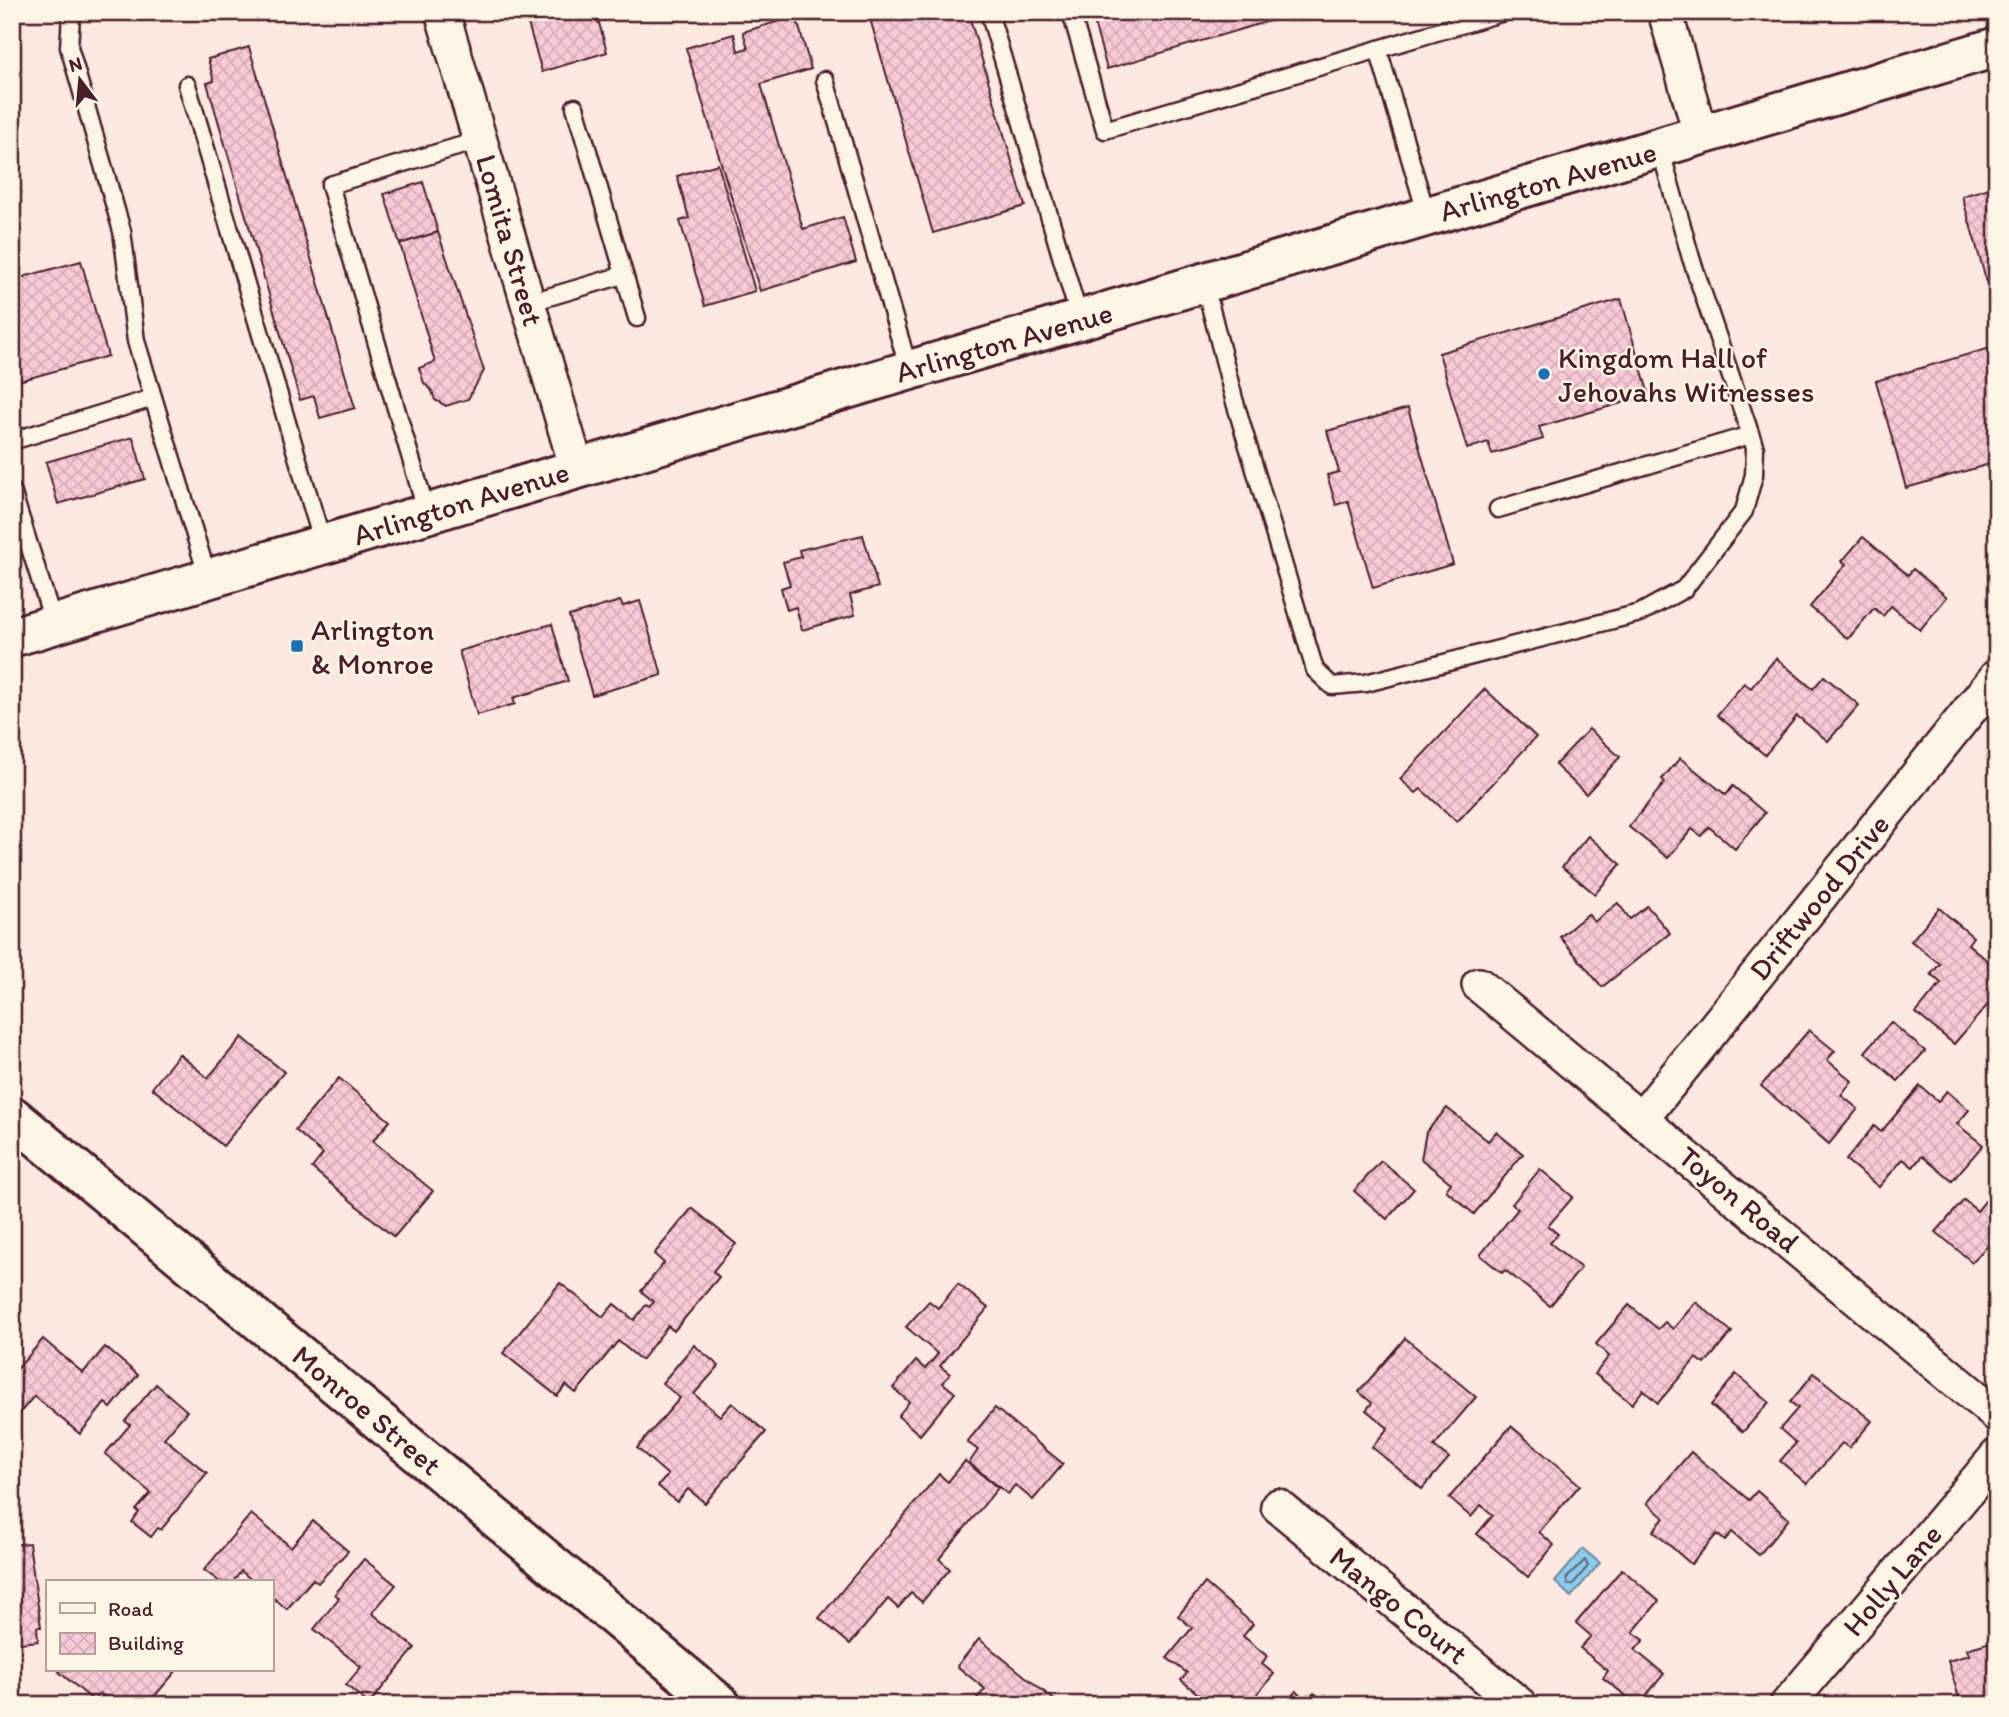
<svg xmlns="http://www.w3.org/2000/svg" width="2009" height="1717" font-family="Itim,sans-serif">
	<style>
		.water { fill: #8acceb; stroke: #70879e; stroke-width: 2 }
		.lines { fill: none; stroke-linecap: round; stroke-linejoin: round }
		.shore { stroke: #646478; stroke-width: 2 }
		.building { fill: url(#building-cross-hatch); stroke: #4a1f2b; stroke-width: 2 }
		.service-casing { stroke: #4a1f2b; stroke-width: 21 }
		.minor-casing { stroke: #4a1f2b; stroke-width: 38 }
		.tertiary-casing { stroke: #4a1f2b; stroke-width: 44 }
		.primary-casing { stroke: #4a1f2b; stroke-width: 44 }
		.service { stroke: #fcf5e5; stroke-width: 16 }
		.minor { stroke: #fcf5e5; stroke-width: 33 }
		.tertiary { stroke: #fcf5e5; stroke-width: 38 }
		.primary { stroke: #fcf5e5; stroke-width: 38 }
		.poi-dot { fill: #1f6fb2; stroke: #fcf5e5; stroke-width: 2.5 }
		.labels { text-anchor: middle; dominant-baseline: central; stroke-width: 5; stroke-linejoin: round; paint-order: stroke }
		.street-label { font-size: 30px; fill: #4a1f2b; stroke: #fcf5e5 }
		.poi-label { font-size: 30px; fill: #4a1f2b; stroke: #fcf5e5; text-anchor: start }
	</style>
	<defs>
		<pattern id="building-cross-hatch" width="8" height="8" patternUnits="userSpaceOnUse" patternTransform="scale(1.75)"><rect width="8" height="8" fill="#f8c9d7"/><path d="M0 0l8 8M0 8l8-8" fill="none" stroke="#d6acb9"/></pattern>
	</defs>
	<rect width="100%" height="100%" fill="#fbe8e1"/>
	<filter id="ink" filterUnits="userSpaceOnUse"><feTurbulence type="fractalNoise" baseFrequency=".0143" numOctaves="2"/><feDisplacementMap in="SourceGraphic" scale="14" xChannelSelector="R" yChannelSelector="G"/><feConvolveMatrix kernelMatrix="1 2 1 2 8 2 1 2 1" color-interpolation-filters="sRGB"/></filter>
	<g filter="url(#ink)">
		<path class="water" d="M1583,1549L1600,1563L1571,1597L1555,1582Z"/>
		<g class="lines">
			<path class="shore" d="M1585,1560L1588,1566L1573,1584L1568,1585L1566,1579Z"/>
		</g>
		<g class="building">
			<path d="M596,12L607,52L542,72L525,13Z"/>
			<path d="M868,12H968L1025,206L933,233Z"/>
			<path d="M1091,12H1285L1286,16L1107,69Z"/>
			<path d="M796,16L811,69L761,84L803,229L843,217L856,262L760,291L686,48L734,34L738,51L748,48L743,32Z"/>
			<path d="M249,47L355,408L320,418L314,396L300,400L207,83L214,81L208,59Z"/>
			<path d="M718,164L755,291L705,306L680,221L689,218L677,176Z"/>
			<path d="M423,182L438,232L400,244L384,194Z"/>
			<path d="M1997,186V295L1991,297L1962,196Z"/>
			<path d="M438,232L484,371L468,399L446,406L435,400L432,391L424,383L419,368L435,362L400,244Z"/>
			<path d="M81,261L108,356L12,383V280Z"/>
			<path d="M1621,299L1649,395L1539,427L1543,439L1492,454L1488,442L1467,449L1439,353Z"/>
			<path d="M1997,346V462L1906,488L1876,381Z"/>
			<path d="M1408,408L1453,564L1373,588L1348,501L1336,505L1327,475L1339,472L1327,431Z"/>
			<path d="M133,437L145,479L58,504L46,462Z"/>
			<path d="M863,535L878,587L850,595L855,615L802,630L796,607L787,610L781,588L790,585L783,562L801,557L799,550Z"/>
			<path d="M1863,537L1908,575L1913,569L1947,597L1920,630L1891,606L1883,616L1874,608L1848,639L1810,607L1846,564L1842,561Z"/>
			<path d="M620,601L623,606L640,601L662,675L592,695L569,616Z"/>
			<path d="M552,624L568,681L513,698L515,704L477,715L459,651Z"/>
			<path d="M1776,658L1813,689L1824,676L1859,705L1828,741L1797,716L1765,755L1717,715L1744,683L1751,688Z"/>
			<path d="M1485,689L1536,737L1457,822L1421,789L1416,793L1400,779Z"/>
			<path d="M1589,729L1620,757L1586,794L1555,765Z"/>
			<path d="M1680,758L1726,795L1733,786L1765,813L1735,849L1709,827L1701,836L1692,829L1668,858L1629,827L1665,782L1662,779Z"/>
			<path d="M1588,836L1621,864L1595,894L1562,867Z"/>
			<path d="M1618,903L1630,919L1647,906L1670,933L1602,987L1560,937L1588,914L1594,922Z"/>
			<path d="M1939,908L1973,937L1968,944L1997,969V1001L1994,1004L1991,1001L1954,1044L1916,1013L1941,983L1931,974L1940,964L1911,941Z"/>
			<path d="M1891,1022L1925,1051L1898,1081L1865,1052Z"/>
			<path d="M1809,1030L1835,1051L1827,1060L1852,1081L1841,1095L1858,1109L1829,1144L1761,1086Z"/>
			<path d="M242,1037L284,1072L223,1146L152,1088L179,1054L208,1078Z"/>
			<path d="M339,1078L390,1121L373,1141L433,1191L394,1237L312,1168L323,1154L295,1130Z"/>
			<path d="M1920,1086L1938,1101L1947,1091L1969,1110L1957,1124L1983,1145L1952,1181L1922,1156L1913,1167L1903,1159L1879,1187L1846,1160L1874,1126L1881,1132Z"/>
			<path d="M1447,1108L1488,1141L1496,1132L1523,1154L1474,1214L1446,1190L1451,1183L1421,1159L1426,1132Z"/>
			<path d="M1381,1161L1414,1189L1387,1219L1354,1191Z"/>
			<path d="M1540,1169L1573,1197L1548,1226L1558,1234L1550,1243L1581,1268L1550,1306L1505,1270L1502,1273L1480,1255L1518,1209L1512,1204Z"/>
			<path d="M1997,1187V1236L1972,1262L1936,1232L1964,1200L1977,1211Z"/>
			<path d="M692,1208L736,1244L713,1271L719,1277L674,1331L668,1326L641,1360L618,1341L576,1393L566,1385L557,1396L503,1353L560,1283L603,1317L614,1304L634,1320L646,1305L649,1307L654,1302L641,1291L664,1263L654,1254Z"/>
			<path d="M958,1284L988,1308L940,1366L950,1374L943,1383L955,1393L920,1435L898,1416L909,1402L893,1388L916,1361L925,1369L938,1354L906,1327L929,1301L938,1308Z"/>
			<path d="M1696,1302L1732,1332L1705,1364L1696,1358L1658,1403L1643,1390L1632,1404L1595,1374L1609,1356L1596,1344L1629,1305L1658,1329L1665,1322L1673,1329Z"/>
			<path d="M1405,1338L1476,1397L1434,1446L1449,1458L1422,1489L1372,1447L1388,1428L1366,1410L1372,1403L1359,1392Z"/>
			<path d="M43,1339L83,1373L105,1347L138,1375L111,1408L105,1403L80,1434L34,1396L19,1414L12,1408V1375Z"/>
			<path d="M694,1345L719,1366L694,1394L720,1416L732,1403L766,1432L705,1503L688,1489L677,1502L658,1486L668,1475L637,1448L680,1398L662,1383Z"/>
			<path d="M1814,1373L1872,1421L1849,1448L1842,1443L1807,1484L1780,1461L1796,1443L1780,1429L1798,1408L1790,1402Z"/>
			<path d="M1736,1374L1769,1402L1743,1432L1711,1405Z"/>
			<path d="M156,1384L187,1411L164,1438L207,1473L161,1530L158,1528L151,1537L132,1522L139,1512L136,1510L151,1493L105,1454L130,1425L125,1421Z"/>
			<path d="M995,1408L1063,1464L1033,1500L1015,1485L1008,1494L969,1463L978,1450L967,1442Z"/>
			<path d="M1511,1426L1580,1485L1539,1532L1554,1545L1528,1577L1477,1534L1493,1515L1481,1505L1471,1517L1449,1498Z"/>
			<path d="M1691,1452L1749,1500L1757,1491L1789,1519L1759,1555L1732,1532L1725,1541L1717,1534L1691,1564L1653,1531L1664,1518L1647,1503Z"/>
			<path d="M965,1461L998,1488L939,1559L950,1569L922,1602L911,1593L898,1608L888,1599L850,1644L819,1618L939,1474L948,1482Z"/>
			<path d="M251,1514L291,1547L313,1521L348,1551L318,1583L313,1579L287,1609L271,1596V1582H254L241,1571L233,1582H220L204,1570Z"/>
			<path d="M29,1543L41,1627H37L38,1641L12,1644V1545Z"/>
			<path d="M364,1559L396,1585L372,1613L415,1648L369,1704L346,1685L361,1667L314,1629L339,1598L335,1594Z"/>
			<path d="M1622,1569L1659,1601L1633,1632L1644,1640L1635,1650L1664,1674L1638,1705L1603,1678L1608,1671L1580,1648L1591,1636L1576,1623Z"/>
			<path d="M1205,1583L1253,1624L1243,1636L1267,1656L1262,1664L1274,1674L1248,1705H1212L1181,1680L1187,1673L1167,1658L1192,1628L1178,1616Z"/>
			<path d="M1997,1603V1639L1987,1606Z"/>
			<path d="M979,1639L1058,1703L986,1705L977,1698L985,1689L957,1666Z"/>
			<path d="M1997,1640V1705H1961L1948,1661L1969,1655L1967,1649Z"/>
			<path d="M61,1670H177L147,1705H114L100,1693L94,1701L59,1672Z"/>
			<path d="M1296,1691L1308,1701L1314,1693L1328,1705H1284Z"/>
		</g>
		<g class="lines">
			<g class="service-casing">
				<g id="service">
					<path d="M75,12L71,16L69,47L122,231L136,341L208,578"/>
					<path d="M989,12L1080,320"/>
					<path d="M1071,12L1105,130L1504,12"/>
					<path d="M1378,49L1427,216"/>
					<path d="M825,80L909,370"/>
					<path d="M187,85L323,544"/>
					<path d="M575,107L637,318"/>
					<path d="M1204,282L1234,399L1315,670L1332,686L1366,683L1640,613L1684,589L1744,511L1754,475L1755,448L1691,258L1660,148"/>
					<path d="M528,303L623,275"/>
					<path d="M12,441L153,398"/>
					<path d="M12,491L54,624"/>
					<path d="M1498,509L1750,435"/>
					<path d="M427,513L330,185L480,140"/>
				</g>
			</g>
			<g class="minor-casing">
				<g id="minor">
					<path d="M442,12L577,469"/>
					<path d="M1665,12L1701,136"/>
					<path d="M1479,985L1997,1415"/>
					<path d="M1642,1118L1997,676"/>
					<path d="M1278,1506L1520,1705"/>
					<path d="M1787,1705L1997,1456"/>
				</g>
			</g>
			<g class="tertiary-casing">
				<path id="tertiary" d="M12,1116L721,1705"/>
			</g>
			<g class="primary-casing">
				<path id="primary" d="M12,637L1997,47"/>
			</g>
			<use href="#service" class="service"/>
			<use href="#minor" class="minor"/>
			<use href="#tertiary" class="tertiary"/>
			<use href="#primary" class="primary"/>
		</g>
	</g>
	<g class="poi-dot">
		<circle cx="1544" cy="374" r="7"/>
		<rect x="290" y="639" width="14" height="14" rx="3.5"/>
	</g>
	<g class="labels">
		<g class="street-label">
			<text transform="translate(1548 181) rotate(-16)">Arlington Avenue</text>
			<text transform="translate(510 240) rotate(74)">Lomita Street</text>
			<text transform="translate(1004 342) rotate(-16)">Arlington Avenue</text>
			<text transform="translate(461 503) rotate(-17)">Arlington Avenue</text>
			<text transform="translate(1819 897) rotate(-51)">Driftwood Drive</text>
			<text transform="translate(1739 1199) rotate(40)">Toyon Road</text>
			<text transform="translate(367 1410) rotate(40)">Monroe Street</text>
			<text transform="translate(1892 1580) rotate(-50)">Holly Lane</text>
			<text transform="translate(1399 1605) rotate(39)">Mango Court</text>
		</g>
		<g class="poi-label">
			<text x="1558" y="357">Kingdom Hall of<tspan x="1558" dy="34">Jehovahs Witnesses</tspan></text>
			<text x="311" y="629">Arlington<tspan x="311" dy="34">&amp; Monroe</tspan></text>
		</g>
	</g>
	<rect width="2009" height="1717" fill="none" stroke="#fcf5e5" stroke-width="42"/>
	<rect x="21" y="21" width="1967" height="1675" fill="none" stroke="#4a1f2b" stroke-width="2.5" filter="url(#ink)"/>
	<rect x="46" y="1580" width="228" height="91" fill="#fcf5e5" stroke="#b59f9b" stroke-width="2"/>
	<rect x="60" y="1603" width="35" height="10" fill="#fcf5e5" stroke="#b59f9b" stroke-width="2"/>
	<text x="108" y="1616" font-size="21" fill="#4a1f2b">Road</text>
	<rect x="60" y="1633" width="35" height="21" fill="url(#building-cross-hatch)" stroke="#b59f9b" stroke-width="2"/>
	<text x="108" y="1650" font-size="21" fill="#4a1f2b">Building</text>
	<g transform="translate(80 80) rotate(344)" stroke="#fcf5e5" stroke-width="5" paint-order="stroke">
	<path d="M0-5L12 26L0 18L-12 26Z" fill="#4a1f2b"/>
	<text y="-10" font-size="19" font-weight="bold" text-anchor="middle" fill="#4a1f2b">N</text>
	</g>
</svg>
